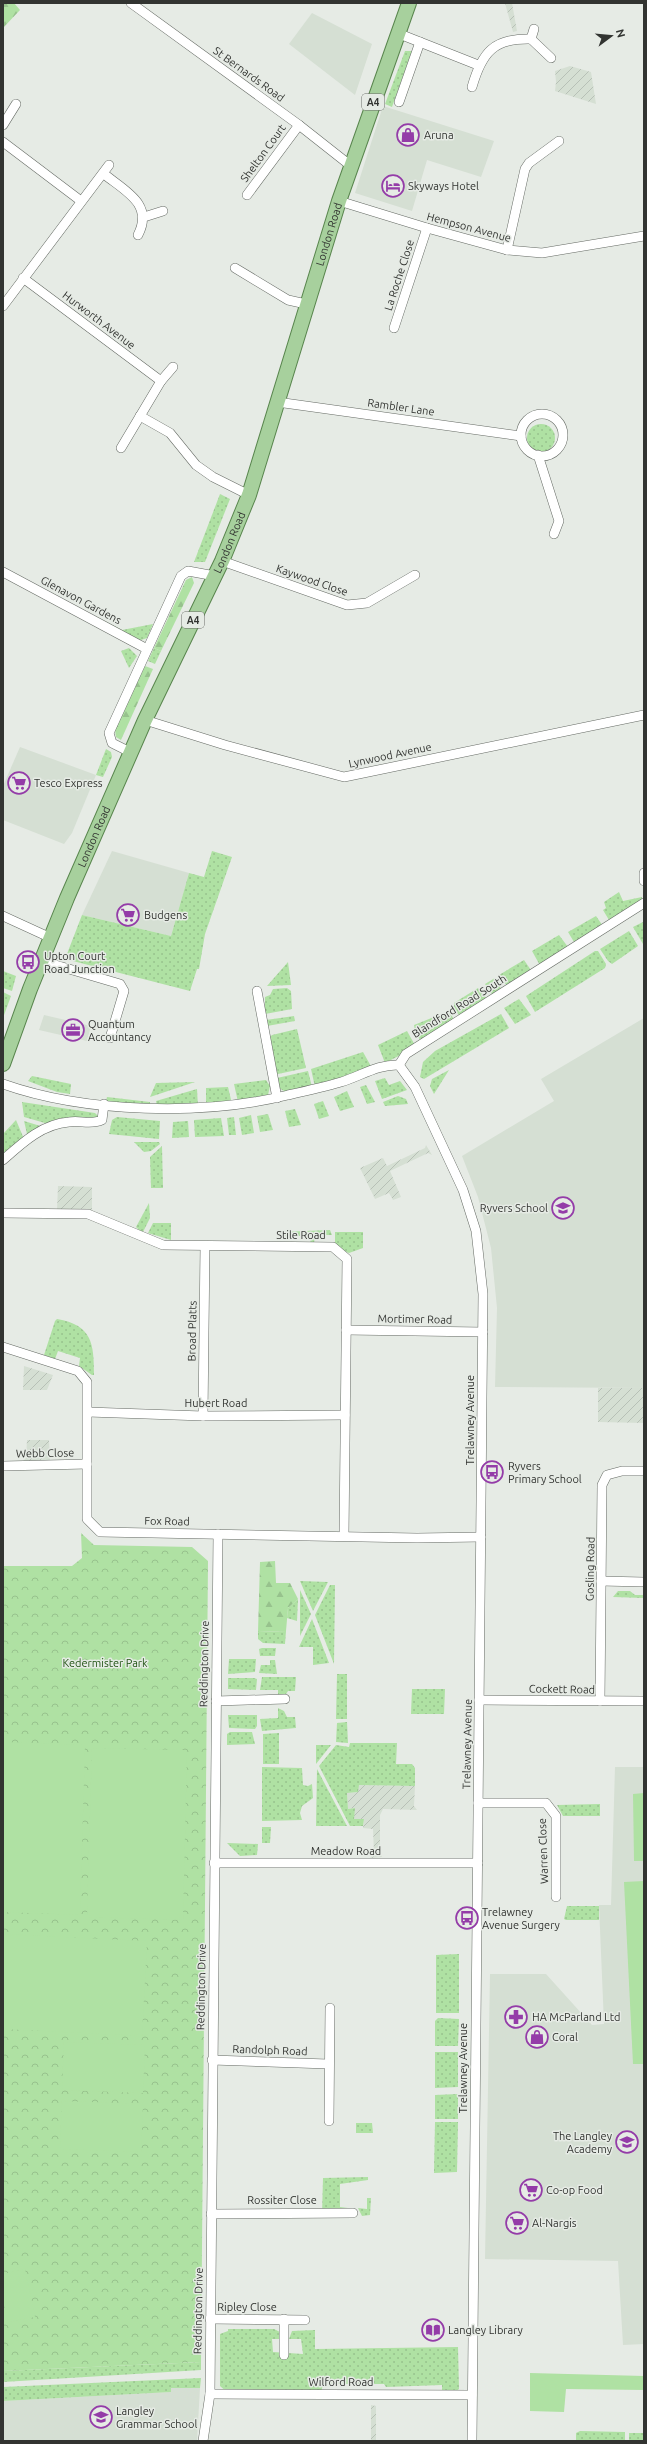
<svg xmlns="http://www.w3.org/2000/svg" width="647" height="2444" font-family="Ubuntu,sans-serif">
	<style>
		.built { fill: #d5dfd3 }
		.industrial { fill: url(#industrial-furrows) }
		.grass { fill: url(#grass-dots) }
		.forest { fill: url(#forest-firs) }
		.park { fill: url(#park-crowns) }
		.garden { fill: #afe1a3 }
		.lines { fill: none; stroke-linecap: round; stroke-linejoin: round }
		.street-casing { stroke: #656a64; stroke-width: 10 }
		.primary-casing { stroke: #58854d; stroke-width: 16 }
		.street { stroke: #fff; stroke-width: 9 }
		.primary { stroke: #a7d09d; stroke-width: 14 }
		.labels { text-anchor: middle; dominant-baseline: central; stroke-width: 3; stroke-linejoin: round; paint-order: stroke }
		.shield { fill: #e6ebe5; stroke: #686b67; stroke-width: 1 }
		.shield-label { font-size: 10px; font-weight: bold; fill: #323431 }
		.street-label { font-size: 11px; fill: #323431; stroke: #e6ebe5 }
		.poi-label { font-size: 11px; fill: #323431; stroke: #e6ebe5; text-anchor: start }
		.park-label { font-size: 11px; fill: #205313; stroke: #e6ebe5 }
	</style>
	<defs>
		<pattern id="industrial-furrows" width="10" height="10" patternUnits="userSpaceOnUse"><rect width="10" height="10" fill="#d5dfd3"/><path d="M-1 1l2-2M0 10L10 0M9 11l2-2" fill="none" stroke="#b7c0b6"/></pattern>
		<pattern id="grass-dots" width="8" height="8" patternUnits="userSpaceOnUse"><rect width="8" height="8" fill="#afe1a3"/><path d="M2 2h.1M6 6h.1" fill="none" stroke="#97c28d" stroke-width="1.8" stroke-linecap="round"/></pattern>
		<pattern id="forest-firs" width="22" height="20" patternUnits="userSpaceOnUse"><rect width="22" height="20" fill="#afe1a3"/><path d="M5 1l3.5 6h-7zM16 11l3.5 6h-7z" fill="#97c28d"/></pattern>
		<pattern id="park-crowns" width="20" height="18" patternUnits="userSpaceOnUse"><rect width="20" height="18" fill="#afe1a3"/><path d="M2 6a3 3 0 1 1 6 0M12 15a3 3 0 1 1 6 0" fill="none" stroke="#97c28d"/></pattern>
	</defs>
	<rect width="100%" height="100%" fill="#e6ebe5"/>
	<g class="built">
		<path d="M312,13L372,44L355,95L289,44Z"/>
		<path d="M383,106L494,141L481,177L427,160L412,211L355,193Z"/>
		<path d="M20,747L96,775L72,833L64,844L3,820V786Z"/>
		<path d="M112,851L189,873L171,936L82,915Z"/>
		<path d="M44,1015L91,1026L87,1041L39,1030Z"/>
		<path d="M644,1018V1388L495,1387L497,1308L491,1248L478,1197L462,1156L554,1101L541,1079Z"/>
		<path d="M615,1767H644V2344L623,2345L618,2261L485,2259L490,1974H546L592,2025L604,2024L599,1905H611Z"/>
		<path d="M171,2388H200L197,2441H3V2401L170,2392Z"/>
	</g>
	<g class="industrial">
		<path d="M505,3H512L517,31L513,32Z"/>
		<path d="M570,66L591,72L596,104L555,91L556,82L555,71Z"/>
		<path d="M426,1145L432,1155L428,1153L390,1171L401,1197L393,1200L389,1193L375,1199L360,1168L383,1158L387,1166L425,1148Z"/>
		<path d="M58,1186L92,1187V1211L57,1210Z"/>
		<path d="M24,1366L53,1375L47,1390H23Z"/>
		<path d="M598,1388H644V1423L598,1422Z"/>
		<path d="M27,1440H49L50,1461H23L26,1458Z"/>
		<path d="M358,1785L415,1786L414,1806L417,1810L383,1809L380,1815V1853L382,1857L370,1858L374,1853L373,1829L363,1828L364,1819H354V1808L348,1809L347,1793L358,1792Z"/>
		<path d="M371,2405L376,2406V2441H371Z"/>
	</g>
	<g class="grass">
		<path d="M405,51H412L392,107L385,104Z"/>
		<circle cx="541" cy="438" r="14"/>
		<path d="M220,494L230,499L205,562H194Z"/>
		<path d="M99,618L122,630L153,624L147,638L138,641L96,619Z"/>
		<path d="M129,648L137,656L129,668L121,651Z"/>
		<path d="M154,648L161,651L155,664L148,661Z"/>
		<path d="M106,749L111,752L112,757L103,777L96,775Z"/>
		<path d="M212,851L232,857L205,934L199,969H197L190,991L65,959L82,915L171,936L189,873L204,877Z"/>
		<path d="M619,892L623,901L642,897L641,904L612,925L603,910L606,908L604,902Z"/>
		<path d="M596,916L605,929L577,947L568,932Z"/>
		<path d="M643,922L644,923L643,944L633,927Z"/>
		<path d="M629,931L638,946L612,964L608,961L600,949Z"/>
		<path d="M559,935L571,951L542,969L532,951Z"/>
		<path d="M595,951H598L606,964L605,968L535,1012L526,996Z"/>
		<path d="M524,960L535,976L510,990L499,975Z"/>
		<path d="M288,962L291,985L267,986Z"/>
		<path d="M3,971L16,976L12,991L3,988Z"/>
		<path d="M495,978L504,994L495,999L485,984Z"/>
		<path d="M287,988L291,991L292,1009L265,1014V997L270,995L273,989Z"/>
		<path d="M478,988L490,1003L462,1020L454,1008V1003Z"/>
		<path d="M3,992L11,996L3,1018Z"/>
		<path d="M519,999L531,1015L515,1024L504,1008Z"/>
		<path d="M449,1011L456,1023L422,1043L415,1032L414,1025Z"/>
		<path d="M501,1014L509,1028L424,1079L420,1077L423,1062L435,1051Z"/>
		<path d="M294,1016L295,1021L267,1026L266,1020Z"/>
		<path d="M297,1029L306,1068L278,1074L276,1073L269,1038L272,1035Z"/>
		<path d="M407,1031L416,1047L385,1063L378,1045Z"/>
		<path d="M363,1052L372,1068L315,1087L311,1069Z"/>
		<path d="M449,1070L434,1094L430,1086L432,1079Z"/>
		<path d="M308,1071L312,1087L289,1094L279,1088L277,1078Z"/>
		<path d="M32,1076L71,1084L70,1094L57,1092L28,1081Z"/>
		<path d="M385,1078L389,1085L400,1081L407,1090L382,1099L375,1081Z"/>
		<path d="M266,1080L270,1086L268,1095L238,1102L234,1084Z"/>
		<path d="M195,1082L150,1097L156,1083Z"/>
		<path d="M366,1085L375,1102L367,1104L360,1087Z"/>
		<path d="M228,1087L232,1104H206V1088Z"/>
		<path d="M197,1089L198,1107L157,1106L156,1101Z"/>
		<path d="M347,1091L354,1107L340,1111L334,1097Z"/>
		<path d="M398,1096L406,1099L408,1104L385,1106L383,1102Z"/>
		<path d="M107,1097L150,1102V1106L106,1103Z"/>
		<path d="M323,1101L329,1116L319,1119L314,1104Z"/>
		<path d="M22,1102L95,1113L100,1118L52,1125L24,1117Z"/>
		<path d="M295,1109L301,1125L289,1127L285,1111Z"/>
		<path d="M268,1114L273,1130L260,1132L257,1116Z"/>
		<path d="M251,1115L254,1133L242,1135L239,1118Z"/>
		<path d="M117,1117L160,1121L159,1139L109,1134L112,1120Z"/>
		<path d="M234,1117L236,1135H229L227,1118Z"/>
		<path d="M221,1118L224,1136L195,1137L194,1120Z"/>
		<path d="M16,1120L24,1139L3,1158V1134Z"/>
		<path d="M24,1121L47,1128L28,1138Z"/>
		<path d="M188,1121L189,1137L172,1138L173,1122Z"/>
		<path d="M134,1142H159L160,1144L151,1151L144,1152Z"/>
		<path d="M162,1146L163,1188H151L150,1157Z"/>
		<path d="M149,1203L150,1218L143,1232H141L136,1227Z"/>
		<path d="M153,1223H171V1240L148,1233Z"/>
		<path d="M330,1230L332,1235H315L314,1244L310,1245L311,1236H281L280,1232Z"/>
		<path d="M335,1232H363V1248L349,1253L335,1247Z"/>
		<path d="M57,1319C92,1325 94,1343 94,1375H92L79,1366L80,1358L58,1351L55,1359L44,1355L55,1321Z"/>
		<path d="M300,1581L328,1582L313,1611Z"/>
		<path d="M330,1585H335L334,1664L315,1615Z"/>
		<path d="M300,1590L311,1614L300,1636Z"/>
		<path d="M618,1591H630L635,1595H644V1598L613,1597Z"/>
		<path d="M298,1599L297,1621L287,1618L288,1608Z"/>
		<path d="M312,1619L329,1663L313,1665V1647H299Z"/>
		<path d="M286,1631L285,1644L263,1643L258,1639V1632Z"/>
		<path d="M262,1648H276L275,1656H260L259,1649Z"/>
		<path d="M229,1659H256L255,1672L228,1674Z"/>
		<path d="M270,1660H275L277,1674L259,1673L261,1665H270Z"/>
		<path d="M337,1674H347V1719H336Z"/>
		<path d="M262,1677H296L295,1691H288L284,1697L278,1699V1690H260Z"/>
		<path d="M228,1678H254L257,1679L256,1690L228,1689Z"/>
		<path d="M412,1689H445L444,1714H411Z"/>
		<path d="M278,1708L284,1711L287,1717H295L296,1728L262,1731L260,1719L278,1718Z"/>
		<path d="M228,1715H257V1726L255,1729L229,1728Z"/>
		<path d="M347,1722L348,1743L336,1742L337,1723Z"/>
		<path d="M230,1732H252L255,1744L227,1745V1734Z"/>
		<path d="M279,1733V1764H263V1734Z"/>
		<path d="M350,1743H397L396,1764H412L415,1768V1786L359,1785L358,1792L347,1793L348,1809L355,1808L354,1819H364L363,1826H350L319,1766L336,1745L349,1747Z"/>
		<path d="M316,1745H331L316,1764Z"/>
		<path d="M262,1767L302,1768L303,1785L308,1786L312,1784L313,1798L302,1806L300,1813L302,1820L262,1821Z"/>
		<path d="M317,1769L347,1826H316Z"/>
		<path d="M600,1804V1816H563L557,1805Z"/>
		<path d="M262,1827H271L270,1843H262Z"/>
		<path d="M227,1843L258,1844L257,1855L240,1856Z"/>
		<path d="M567,1906H599V1920H566L564,1919Z"/>
		<path d="M459,1954V2013H436V1955Z"/>
		<path d="M438,2018L459,2019L458,2046H435V2021Z"/>
		<path d="M435,2052H458V2087L435,2088Z"/>
		<path d="M458,2094V2119H435V2095Z"/>
		<path d="M435,2122H458L457,2172L434,2173Z"/>
		<path d="M356,2123H372L373,2133H356Z"/>
		<path d="M368,2177V2180L340,2184V2207L348,2208V2212L322,2215L323,2178Z"/>
		<path d="M367,2198H371L370,2215L362,2216L358,2208L367,2209Z"/>
		<path d="M228,2329H274L280,2332L282,2339H272L273,2352L303,2354L301,2339H289L292,2331L315,2330V2349L458,2347L459,2389L455,2392L442,2391V2385L386,2387L384,2384H323L321,2393L229,2394L220,2386V2334L228,2331Z"/>
		<path d="M201,2362V2370L3,2382V2371Z"/>
		<path d="M201,2378L200,2388H171V2392L3,2401V2387Z"/>
		<path d="M580,2431L625,2432V2441H576V2433Z"/>
		<rect x="629" y="2433" width="15" height="8"/>
	</g>
	<g class="forest">
		<path d="M3,3H14L20,10L3,28Z"/>
		<path d="M192,577L194,583L161,651L154,648L186,580Z"/>
		<path d="M145,666L153,669L121,740L116,737L115,730Z"/>
		<path d="M275,1561L276,1583H290L298,1599L288,1608L286,1631L258,1632L260,1562Z"/>
	</g>
	<path class="park" d="M81,1533L94,1545L192,1547L208,1561L201,2362L3,2371V1566H72L82,1558Z"/>
	<g class="garden">
		<path d="M3,1742L85,1745L80,1915L3,1912Z"/>
		<path d="M92,1748L187,1750L183,1920L87,1917Z"/>
		<path d="M644,1793V1861H634L633,1794Z"/>
		<path d="M644,1881V2064H633L624,1882Z"/>
		<path d="M3,1934L147,1941L142,2036L3,2029Z"/>
		<path d="M64,2042L145,2045L143,2093L62,2090Z"/>
		<path d="M62,2101L143,2104L141,2152L60,2149Z"/>
		<path d="M25,2269L35,2317L8,2322L3,2300V2274Z"/>
		<path d="M530,2373L644,2376V2390L566,2389L564,2412L530,2411Z"/>
	</g>
	<g class="lines">
		<g class="street-casing">
			<g id="street">
				<path d="M131,3L299,125L351,166"/>
				<path d="M534,29L531,39L551,58"/>
				<path d="M397,33L478,65"/>
				<path d="M472,87C482,52 494,38 531,39"/>
				<path d="M399,102L420,42"/>
				<path d="M3,125L16,104"/>
				<path d="M3,142L81,201"/>
				<path d="M104,174C125,191 154,204 138,235"/>
				<path d="M247,195L299,125"/>
				<path d="M339,201L427,228L507,250L542,253L644,236"/>
				<path d="M144,217L163,211"/>
				<path d="M507,250L525,169L529,163L559,141"/>
				<path d="M235,268L288,300L306,304"/>
				<path d="M23,278L161,381"/>
				<path d="M3,306L109,165"/>
				<path d="M394,328L427,228"/>
				<path d="M277,402L521,436"/>
				<circle cx="542" cy="435" r="21"/>
				<path d="M140,416L170,433L196,465L213,477L249,495"/>
				<path d="M121,448L161,381L173,367"/>
				<path d="M538,455L559,521L554,534"/>
				<path d="M222,561L347,605L367,603L415,575"/>
				<path d="M3,572L147,649"/>
				<path d="M145,720L225,745L344,777L644,715"/>
				<path d="M130,752L112,743L109,733L181,576L188,571L215,576"/>
				<path d="M644,873V881"/>
				<path d="M3,916L51,938"/>
				<path d="M42,961L120,984L124,991L110,1038"/>
				<path d="M257,991L277,1098"/>
				<path d="M399,1065L415,1087L463,1190L476,1231L483,1294L472,2441"/>
				<path d="M399,1065L406,1054L644,903"/>
				<path d="M3,1084C85,1113 204,1116 288,1095C306,1091 324,1087 341,1082C361,1076 378,1064 399,1065"/>
				<path d="M3,1160C22,1143 42,1124 69,1122C80,1120 91,1125 102,1120L104,1104"/>
				<path d="M3,1213L88,1214L163,1245L333,1247L347,1259L344,1536"/>
				<path d="M346,1330L483,1332"/>
				<path d="M3,1347L78,1371L87,1382V1519L100,1532L417,1538L481,1537"/>
				<path d="M88,1412L203,1416L345,1415"/>
				<path d="M203,1416L205,1246"/>
				<path d="M3,1466L87,1464"/>
				<path d="M601,1581L644,1582"/>
				<path d="M479,1700L644,1701"/>
				<path d="M216,1701L285,1699"/>
				<path d="M600,1701L602,1485L607,1475L622,1471H644"/>
				<path d="M478,1803H546L556,1816V1897"/>
				<path d="M214,1863H478"/>
				<path d="M212,2060L328,2064"/>
				<path d="M329,2121L330,2008"/>
				<path d="M211,2214L353,2213"/>
				<path d="M210,2319L305,2320"/>
				<path d="M284,2355V2319"/>
				<path d="M210,2394L472,2395"/>
				<path d="M203,2441L210,2394L218,1534"/>
			</g>
		</g>
		<g class="primary-casing">
			<g id="primary">
				<path id="s1" d="M3,1064L30,989L67,898L145,720L222,561L249,495L339,201L409,3"/>
			</g>
		</g>
		<use href="#street" class="street"/>
		<use href="#primary" class="primary"/>
	</g>
	<defs>
		<g id="shop-ring" transform="scale(1.15)"><circle r="9.5" fill="#e6ebe5" stroke="#943ca8" stroke-width="1.5"/><path d="M-5-2.5h2.3a2.7 3.5 0 0 1 5.4 0H5L5.5 6h-11ZM-1.5-2.5h3a1.5 2.3 0 0 0-3 0Z" fill="#943ca8"/></g>
		<g id="hotel-ring" transform="scale(1.15)"><circle r="9.5" fill="#e6ebe5" stroke="#943ca8" stroke-width="1.5"/><path d="M-6-4.5h1.5V1H6V5H4.5V3h-9V5H-6ZM-4 0a1.8 1.8 0 1 1 3.6 0ZM.5 0V-2.5h3Q6-2.5 6 0Z" fill="#943ca8"/></g>
		<g id="supermarket-ring" transform="scale(1.15)"><circle r="9.5" fill="#e6ebe5" stroke="#943ca8" stroke-width="1.5"/><path d="M-6-5.5h2.5l.6 2H6L4.5 2H-2.5L-4.4-4H-6ZM-1.5 3.2a1.3 1.3 0 1 0 .1 0ZM3 3.2a1.3 1.3 0 1 0 .1 0Z" fill="#943ca8"/></g>
		<g id="bus-ring" transform="scale(1.15)"><circle r="9.5" fill="#e6ebe5" stroke="#943ca8" stroke-width="1.5"/><path d="M-5-6H5V4H4V6H2V4H-2V6H-4V4H-5ZM-3.5-4V0h7V-4ZM-3.5 1.2v1.5H-2V1.2ZM2 1.2v1.5H3.5V1.2Z" fill="#943ca8"/></g>
		<g id="office-ring" transform="scale(1.15)"><circle r="9.5" fill="#e6ebe5" stroke="#943ca8" stroke-width="1.5"/><path d="M-6-3h4V-5.5h4V-3h4V5H-6ZM-1-4.5V-3h2v-1.5ZM-6 0V1H6V0Z" fill="#943ca8"/></g>
		<g id="school-ring" transform="scale(1.15)"><circle r="9.5" fill="#e6ebe5" stroke="#943ca8" stroke-width="1.5"/><path d="M0-5L7-2L0 1L-7-2ZM-4 1L0 2.5L4 1V4Q0 6-4 4Z" fill="#943ca8"/></g>
		<g id="pharmacy-ring" transform="scale(1.15)"><circle r="9.5" fill="#e6ebe5" stroke="#943ca8" stroke-width="1.5"/><path d="M-2-6h4v4h4v4h-4v4h-4v-4h-4v-4h4Z" fill="#943ca8"/></g>
		<g id="library-ring" transform="scale(1.15)"><circle r="9.5" fill="#e6ebe5" stroke="#943ca8" stroke-width="1.5"/><path d="M-6-4Q-3-5.5-.7-3.5V5Q-3 3-6 4ZM6-4Q3-5.5 .7-3.5V5Q3 3 6 4Z" fill="#943ca8"/></g>
	</defs>
	<g fill-rule="evenodd">
		<use href="#shop-ring" x="408" y="135"/>
		<use href="#hotel-ring" x="393" y="186"/>
		<use href="#supermarket-ring" x="19" y="783"/>
		<use href="#supermarket-ring" x="128" y="915"/>
		<use href="#bus-ring" x="28" y="962"/>
		<use href="#office-ring" x="73" y="1030"/>
		<use href="#school-ring" x="563" y="1208"/>
		<use href="#bus-ring" x="492" y="1472"/>
		<use href="#bus-ring" x="467" y="1918"/>
		<use href="#pharmacy-ring" x="516" y="2017"/>
		<use href="#shop-ring" x="537" y="2037"/>
		<use href="#school-ring" x="627" y="2142"/>
		<use href="#supermarket-ring" x="531" y="2190"/>
		<use href="#supermarket-ring" x="517" y="2223"/>
		<use href="#library-ring" x="433" y="2330"/>
		<use href="#school-ring" x="101" y="2417"/>
	</g>
	<g class="labels">
		<g class="shield">
			<rect x="362" y="94" width="22" height="16" rx="3"/>
			<rect x="182" y="612" width="22" height="16" rx="3"/>
		</g>
		<g class="shield-label">
			<text x="373" y="102">A4</text>
			<text x="193" y="620">A4</text>
		</g>
		<g class="street-label">
			<text transform="translate(249 74) rotate(36)">St Bernards Road</text>
			<text transform="translate(263 153) rotate(-54)">Shelton Court</text>
			<text transform="translate(469 227) rotate(15)">Hempson Avenue</text>
			<text stroke="none"><textPath href="#s1" startOffset="893">London Road</textPath></text>
			<text transform="translate(399 275) rotate(-72)">La Roche Close</text>
			<text transform="translate(99 320) rotate(37)">Hurworth Avenue</text>
			<text transform="translate(401 407) rotate(8)">Rambler Lane</text>
			<text stroke="none"><textPath href="#s1" startOffset="569">London Road</textPath></text>
			<text transform="translate(312 580) rotate(19)">Kaywood Close</text>
			<text transform="translate(81 600) rotate(28)">Glenavon Gardens</text>
			<text transform="translate(390 755) rotate(-12)">Lynwood Avenue</text>
			<text stroke="none"><textPath href="#s1" startOffset="245">London Road</textPath></text>
			<text transform="translate(459 1006) rotate(-32)">Blandford Road South</text>
			<text x="301" y="1235">Stile Road</text>
			<text transform="translate(415 1319) rotate(1)">Mortimer Road</text>
			<text transform="translate(192 1331) rotate(-89)">Broad Platts</text>
			<text x="216" y="1403">Hubert Road</text>
			<text transform="translate(470 1420) rotate(-90)">Trelawney Avenue</text>
			<text transform="translate(45 1453) rotate(-1)">Webb Close</text>
			<text transform="translate(167 1521) rotate(1)">Fox Road</text>
			<text transform="translate(590 1569) rotate(-89)">Gosling Road</text>
			<text transform="translate(204 1664) rotate(-89)">Reddington Drive</text>
			<text transform="translate(562 1689) rotate(1)">Cockett Road</text>
			<text transform="translate(467 1744) rotate(-89)">Trelawney Avenue</text>
			<text x="346" y="1851">Meadow Road</text>
			<text transform="translate(543 1851) rotate(-92)">Warren Close</text>
			<text transform="translate(201 1987) rotate(-89)">Reddington Drive</text>
			<text transform="translate(270 2050) rotate(2)">Randolph Road</text>
			<text transform="translate(463 2068) rotate(-90)">Trelawney Avenue</text>
			<text x="282" y="2200">Rossiter Close</text>
			<text x="247" y="2307">Ripley Close</text>
			<text transform="translate(198 2311) rotate(-89)">Reddington Drive</text>
			<text x="341" y="2382">Wilford Road</text>
		</g>
		<g class="poi-label">
			<text x="424" y="135">Aruna</text>
			<text x="408" y="186">Skyways Hotel</text>
			<text x="34" y="783">Tesco Express</text>
			<text x="144" y="915">Budgens</text>
			<text x="44" y="956">Upton Court<tspan x="44" dy="13">Road Junction</tspan></text>
			<text x="88" y="1024">Quantum<tspan x="88" dy="13">Accountancy</tspan></text>
			<text x="548" y="1208" text-anchor="end">Ryvers School</text>
			<text x="508" y="1466">Ryvers<tspan x="508" dy="13">Primary School</tspan></text>
			<text x="482" y="1912">Trelawney<tspan x="482" dy="13">Avenue Surgery</tspan></text>
			<text x="532" y="2017">HA McParland Ltd</text>
			<text x="552" y="2037">Coral</text>
			<text x="612" y="2136" text-anchor="end">The Langley<tspan x="612" dy="13">Academy</tspan></text>
			<text x="546" y="2190">Co-op Food</text>
			<text x="532" y="2223">Al-Nargis</text>
			<text x="448" y="2330">Langley Library</text>
			<text x="116" y="2411">Langley<tspan x="116" dy="13">Grammar School</tspan></text>
		</g>
		<g class="park-label">
			<text x="105" y="1663">Kedermister Park</text>
		</g>
	</g>
	<rect width="647" height="2444" fill="none" stroke="#323431" stroke-width="8"/>
	<g transform="translate(611 36) rotate(74)" stroke="#e6ebe5" stroke-width="3" paint-order="stroke">
	<path d="M0-3L7 15L0 10L-7 15Z" fill="#323431"/>
	<text y="-6" font-size="11" font-weight="bold" text-anchor="middle" fill="#323431">N</text>
	</g>
</svg>
